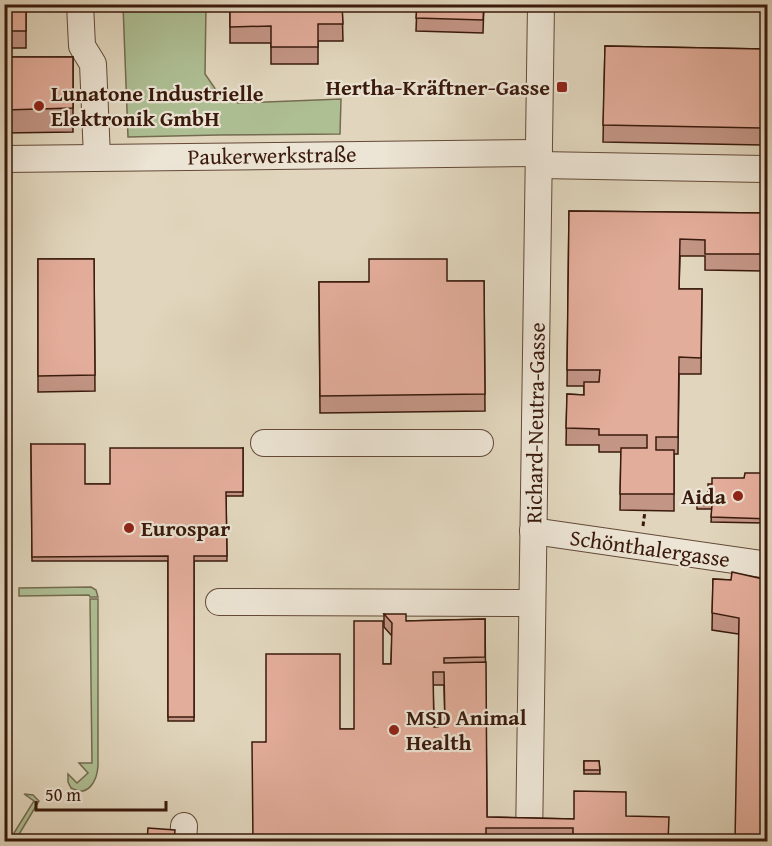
<svg xmlns="http://www.w3.org/2000/svg" width="772" height="846" font-family="'Gentium Book Plus',serif">
	<style>
		.green { fill: #aebf94; stroke: #746c50; stroke-width: 1.5 }
		.lines { fill: none; stroke-linecap: round; stroke-linejoin: round }
		.minor-casing { stroke: #644938; stroke-width: 28 }
		.path { stroke: #3a1a0c; stroke-width: 3; stroke-dasharray: 4.5 3; stroke-linecap: butt }
		.minor { stroke: #ece4d4; stroke-width: 26 }
		.wall { fill: #c39585; stroke: #3a1a0c; stroke-width: 1.5; fill-rule: evenodd }
		.building { fill: #e3ad9b; stroke: #3a1a0c; stroke-width: 1.5; fill-rule: evenodd }
		.poi-dot { fill: #8f2418; stroke: #ece4d4; stroke-width: 2 }
		.labels { text-anchor: middle; dominant-baseline: central; stroke-width: 4.5; stroke-linejoin: round; paint-order: stroke }
		.poi-label { font-size: 22px; font-weight: bold; fill: #3a1a0c; stroke: #ece4d4; text-anchor: start }
		.street-label { font-size: 22px; fill: #3a1a0c; stroke: #ece4d4 }
	</style>
	<rect width="100%" height="100%" fill="#e1d6bd"/>
	<filter id="stains"><feTurbulence type="fractalNoise" baseFrequency=".00333" numOctaves="4"/><feColorMatrix values="0 0 0 0 .2 0 0 0 0 .09 0 0 0 0 .02 0 0 0 .5 -.17"/></filter>
	<radialGradient id="worn" r=".72"><stop offset=".6" stop-color="#630" stop-opacity="0"/><stop offset="1" stop-color="#630" stop-opacity=".3"/></radialGradient>
	<g class="green">
		<path d="M123,5H206L205,74L216,90L238,103L341,99L340,134L219,135L128,137Z"/>
		<path d="M91,587L96,590L98,597H90L89,595L19,596V588Z"/>
		<path d="M90,599H98V766C97,781 88,798 71,788L68,782V774L77,783L88,773L79,763H92Z"/>
		<path d="M24,794L33,795L39,801L15,841H9L34,801Z"/>
	</g>
	<g class="lines">
		<g class="minor-casing">
			<g id="minor">
				<path d="M80,4L82,46L93,64L97,157"/>
				<path d="M4,159L539,153"/>
				<path d="M539,165L768,169"/>
				<path d="M264,443H480"/>
				<path d="M533,531L768,565"/>
				<path d="M219,602L532,603"/>
				<path d="M183,842L184,826"/>
				<path d="M529,842L541,4"/>
			</g>
		</g>
		<path class="path" d="M643,526L645,511"/>
		<use href="#minor" class="minor"/>
	</g>
	<g class="wall">
		<rect x="4" y="4" width="22" height="44"/>
		<path d="M230,4H342L343,41H318V64H271V43H230Z"/>
		<path d="M417,4H484L483,33L416,31Z"/>
		<path d="M605,46L763,49L762,145L603,142Z"/>
		<path d="M4,57H73V132L4,133Z"/>
		<path d="M569,211L768,213V271L705,270V256H680L679,289H702L701,374H679L678,454H674V511L620,510L621,452H599V445H566L567,394L584,395V386H567Z"/>
		<path d="M38,259H94L95,391L38,392Z"/>
		<path d="M484,281L485,411L320,413L319,282Z"/>
		<path d="M31,444L85,484H110L243,448V496H226L227,561H194V721H168V561H32Z"/>
		<path d="M763,479H768V523L711,522L712,509H697V499H708L712,484Z"/>
		<path d="M713,579L731,580H768L738,634L712,630Z"/>
		<path d="M384,614L406,621L485,619L487,817L574,819L573,842L486,840L266,742L340,729H354L383,664H391L392,636L384,627ZM433,685H444L445,723L438,727H434Z"/>
		<path d="M584,761H599L600,774H584Z"/>
	</g>
	<g class="building">
		<rect x="4" y="4" width="22" height="27"/>
		<path d="M230,4H342L343,24H318V47H271V26L230,27Z"/>
		<path d="M417,4H484L483,20L416,18Z"/>
		<path d="M605,46L763,49L762,128L603,125Z"/>
		<path d="M4,57H73V108L4,110Z"/>
		<path d="M569,211L768,213V254H705V240L680,239L679,289H702L701,358L679,357L678,437H656V450H674V494H620L621,448H647V435H599V429L566,428L567,394L584,395V382H599L600,370H567Z"/>
		<path d="M38,259H94L95,375L38,376Z"/>
		<path d="M369,259H447V281H484L485,394L320,396L319,282H369Z"/>
		<path d="M31,444H85V484H110V448H243V492H226L227,556H194V717H168V556L32,557Z"/>
		<path d="M745,473H763V479H768V519L711,517L712,505H697V499H708V484H712V478H744Z"/>
		<path d="M732,572L768,580V842H735L739,618L712,613L713,579L731,580Z"/>
		<path d="M384,614H406V621L485,619V657L444,658V663L486,662L487,817L574,819V791L626,792V816L669,817L668,842H573V828H486V842H253L252,742H266V654H340V729H354V621H383V664H391L392,623ZM433,672H444L445,723L438,727H434Z"/>
		<path d="M584,761H599L600,770H584Z"/>
		<path d="M148,828L175,830L174,842H147Z"/>
	</g>
	<g class="poi-dot">
		<rect x="556" y="81" width="12" height="12" rx="3"/>
		<circle cx="39" cy="106" r="6"/>
		<circle cx="738" cy="496" r="6"/>
		<circle cx="129" cy="528" r="6"/>
		<circle cx="394" cy="730" r="6"/>
	</g>
	<g class="labels">
		<g class="poi-label">
			<text x="550" y="87" text-anchor="end">Hertha-Kräftner-Gasse</text>
			<text x="51" y="93">Lunatone Industrielle<tspan x="51" dy="25">Elektronik GmbH</tspan></text>
			<text x="726" y="496" text-anchor="end">Aida</text>
			<text x="141" y="528">Eurospar</text>
			<text x="406" y="717">MSD Animal<tspan x="406" dy="25">Health</tspan></text>
		</g>
		<g class="street-label">
			<text transform="translate(272 155) rotate(-1)">Paukerwerkstraße</text>
			<text transform="translate(535 423) rotate(-89)">Richard-Neutra-Gasse</text>
			<text transform="translate(650 548) rotate(8)">Schönthalergasse</text>
		</g>
	</g>
	<rect width="772" height="846" fill="none" stroke="#e1d6bd" stroke-width="24"/>
	<rect x="6" y="6" width="760" height="834" fill="none" stroke="#3a1a0c" stroke-width="3"/>
	<rect x="12" y="12" width="748" height="822" fill="none" stroke="#3a1a0c" stroke-width="1.5"/>
	<path d="M36 801v9h130v-9" fill="none" stroke="#3a1a0c" stroke-width="3"/>
	<text x="45" y="801" font-size="18" fill="#3a1a0c" stroke="#ece4d4" stroke-width="4.5" paint-order="stroke">50 m</text>
	<rect width="100%" height="100%" filter="url(#stains)"/>
	<rect width="100%" height="100%" fill="url(#worn)"/>
</svg>
